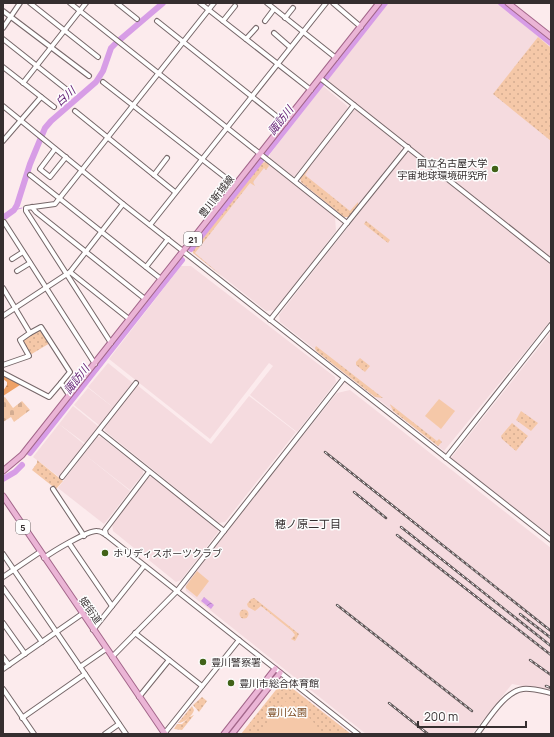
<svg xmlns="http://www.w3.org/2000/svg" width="554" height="737" font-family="Manrope,'Noto Sans JP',sans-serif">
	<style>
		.built { fill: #f5dbdf }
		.grass { fill: url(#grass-dots) }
		.forest { fill: url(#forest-firs) }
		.cemetery { fill: url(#cemetery-stones) }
		.garden { fill: #f5c8a8 }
		.water { fill: url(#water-waves) }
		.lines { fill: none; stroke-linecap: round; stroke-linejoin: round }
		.stream { stroke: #d79de6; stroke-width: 1 }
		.river { stroke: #d79de6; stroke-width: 6 }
		.minor-casing { stroke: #766769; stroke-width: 6 }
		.major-casing { stroke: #a3668a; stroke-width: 7 }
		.minor { stroke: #fff; stroke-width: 4 }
		.major { stroke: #ebb5d6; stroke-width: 5 }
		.rail-casing { stroke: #605758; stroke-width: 2.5 }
		.rail { stroke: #fdfdfd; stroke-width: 1; stroke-dasharray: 3; stroke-linecap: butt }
		.poi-dot { fill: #416218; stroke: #fdfdfd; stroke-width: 1.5 }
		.labels { text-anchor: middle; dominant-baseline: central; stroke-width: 3; stroke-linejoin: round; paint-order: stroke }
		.shield { fill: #fdfdfd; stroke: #716c6d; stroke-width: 1 }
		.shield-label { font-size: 9px; font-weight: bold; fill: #352e2f }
		.poi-label { font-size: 10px; fill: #352e2f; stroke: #fdfdfd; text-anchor: start }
		.street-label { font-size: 10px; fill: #352e2f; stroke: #fdfdfd }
		.park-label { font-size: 10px; fill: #79461c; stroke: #fdfdfd }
		.water-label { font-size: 11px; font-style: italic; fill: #631e74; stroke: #fdfdfd }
		.neighbourhood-label { font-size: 11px; fill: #352e2f; stroke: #fdfdfd }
	</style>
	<defs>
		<pattern id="grass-dots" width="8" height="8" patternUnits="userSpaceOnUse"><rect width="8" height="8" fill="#f5c8a8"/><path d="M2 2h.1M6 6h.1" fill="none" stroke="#d3ac91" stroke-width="1.8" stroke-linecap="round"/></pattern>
		<pattern id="forest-firs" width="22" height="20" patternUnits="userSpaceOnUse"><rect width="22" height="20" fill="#eea167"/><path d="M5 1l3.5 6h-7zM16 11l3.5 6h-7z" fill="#c28455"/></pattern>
		<pattern id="cemetery-stones" width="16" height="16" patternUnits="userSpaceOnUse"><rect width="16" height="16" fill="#f5c8a8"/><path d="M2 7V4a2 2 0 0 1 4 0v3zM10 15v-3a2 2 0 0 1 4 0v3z" fill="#d3ac91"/></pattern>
		<pattern id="water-waves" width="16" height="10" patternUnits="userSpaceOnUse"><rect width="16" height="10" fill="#d79de6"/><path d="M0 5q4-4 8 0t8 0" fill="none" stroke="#af80bb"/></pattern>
	</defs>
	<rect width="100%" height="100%" fill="#fcebed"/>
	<g class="built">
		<path d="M387,3H501L551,42V258L326,80Z"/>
		<path d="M323,86L347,106L348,109L295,176H293L270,158V154Z"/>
		<path d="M354,110H358L401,145V150L349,217H344L301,182L300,177Z"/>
		<path d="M406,153H412L551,263V320L444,451L280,322L279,315Z"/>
		<path d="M264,162H267L335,217L336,231L275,310L266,311L193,253Z"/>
		<path d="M181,266H191L335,377L336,382L297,432L250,395L273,366L269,363L210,439L109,359Z"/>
		<path d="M551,332V536L451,458Z"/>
		<path d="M108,363L134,384L114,408L88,387Z"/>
		<path d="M137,385L211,444L249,396L296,432L225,522L219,523L105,431L104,426Z"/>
		<path d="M88,388L114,408L100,426L74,405Z"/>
		<path d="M350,390L551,548V691L512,684L472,734H366L186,591L185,585L305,433L337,393Z"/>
		<path d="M73,406L99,427L86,444L59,424Z"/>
		<path d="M59,424L85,445L59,477L33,457Z"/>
		<path d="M97,437H101L143,470V474L130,490L84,454Z"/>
		<path d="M84,454L130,491L104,524L58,488Z"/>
		<path d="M148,477H152L218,528V532L181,580L176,582L113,531L112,523Z"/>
	</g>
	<g class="grass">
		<path d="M538,37L551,48V141L493,94Z"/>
		<path d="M267,162L269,166L266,170L264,168L253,182L255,186L250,183L195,253L223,277L193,253L192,249L260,163Z"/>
		<path d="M311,165L305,175L350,211L358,202V205L349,217H344L301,182L300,177Z"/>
		<path d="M366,221L390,240L388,243L364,224Z"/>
		<path d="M39,328L50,343L30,355L22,341Z"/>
		<path d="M316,346L383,398L375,397L316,351L315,348Z"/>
		<path d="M360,358L370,366L365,372L356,365V362Z"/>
		<path d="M390,404L437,441L439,439L442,442L438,446L393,411Z"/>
		<path d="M521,411L538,423L531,431L516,420Z"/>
		<path d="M512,423L528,436L516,451L502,439L501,436Z"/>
		<path d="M37,460L63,481L56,489L32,470L37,463Z"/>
		<path d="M254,598L299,634L295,641L291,639L295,635L292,631L261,606L255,611L248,607L247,604L251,599Z"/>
		<circle cx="244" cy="614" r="4.5"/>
		<path d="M283,681L351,734H241Z"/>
		<path d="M202,697L207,701L199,712L193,705Z"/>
		<path d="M192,706L194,710C193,715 184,723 178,723Z"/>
		<path d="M194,715L182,730L174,729L177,724H182L189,717Z"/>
	</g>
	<path class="forest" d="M3,375L20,385L3,396V391L7,385V382L3,379Z"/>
	<path class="cemetery" d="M5,397L13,408L22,401L30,410L14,422L11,417L3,422V398Z"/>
	<g class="garden">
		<path d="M439,399L455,411L441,429L425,416Z"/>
		<path d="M197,571L209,581L197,597L186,588V586Z"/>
		<path d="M286,701L293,702L297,704L324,734H257Z"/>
	</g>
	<path class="water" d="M204,597L214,605L211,609L201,601Z"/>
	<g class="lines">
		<path class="stream" d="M14,210L22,208"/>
		<g class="river">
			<path d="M501,3L551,43"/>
			<path d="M3,218L14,210L17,205L30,164L45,128L51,121L96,82L103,71L111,48L116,43L163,3"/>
			<path d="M191,249L385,3"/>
			<path d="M30,453L182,260"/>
			<path d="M3,479L15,472L22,465"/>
		</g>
		<g class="minor-casing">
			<g id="minor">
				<path d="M30,3L98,57"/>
				<path d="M70,3L347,223L270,320"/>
				<path d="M117,3L137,19"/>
				<path d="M200,3L311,90"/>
				<path d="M267,3L336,58"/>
				<path d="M333,3L361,27"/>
				<path d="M3,11L89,76"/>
				<path d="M285,18L293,8"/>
				<path d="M157,21L285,123"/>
				<path d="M223,21L235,6"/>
				<path d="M265,21L274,9"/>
				<path d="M3,28L20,3"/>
				<path d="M274,33L290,47"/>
				<path d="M3,39L71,93"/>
				<path d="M246,39L256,28"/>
				<path d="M3,67L54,107"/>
				<path d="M320,78L551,261"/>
				<path d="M103,82L235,185"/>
				<path d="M23,83L86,3"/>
				<path d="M3,106L123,204L551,540"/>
				<path d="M75,111L175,192"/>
				<path d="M3,141L41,97"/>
				<path d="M55,149L40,169L50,177L66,157"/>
				<path d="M30,175L161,279"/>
				<path d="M154,175L167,158"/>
				<path d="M295,181L354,105"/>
				<path d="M32,207L36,212L145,299"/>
				<path d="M4,222L95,364"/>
				<path d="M347,223L408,147"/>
				<path d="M150,225L326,3"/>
				<path d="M12,259L23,252"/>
				<path d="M146,267L168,239"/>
				<path d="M17,271L30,263"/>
				<path d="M70,272L129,319"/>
				<path d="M3,288L30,333L41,327L70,372L61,383L69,395"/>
				<path d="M3,316L70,272L123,204"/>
				<path d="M111,343L26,211V208L55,204L214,3"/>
				<path d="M3,365L29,356L20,340L30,333"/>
				<path d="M3,373L49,397L61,383"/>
				<path d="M99,431L224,531"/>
				<path d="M446,458L551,325"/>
				<path d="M149,472L105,530L106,535L358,734"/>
				<path d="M62,477L136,383"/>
				<path d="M53,489L84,536"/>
				<path d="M69,543L112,606"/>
				<path d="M3,554L126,734"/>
				<path d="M44,558C52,552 88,530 97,531C101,531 103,533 106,535"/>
				<path d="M3,577L40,552"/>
				<path d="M3,588L42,642"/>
				<path d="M3,623L25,654"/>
				<path d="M93,630L144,566"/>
				<path d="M135,633L202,686"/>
				<path d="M3,657L9,665"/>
				<path d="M112,657L177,591L344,378"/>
				<path d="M80,667L106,649"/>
				<path d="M3,669L82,614"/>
				<path d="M3,689L34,734"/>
				<path d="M139,697L169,660"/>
				<path d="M22,718L85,674"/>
				<path d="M105,734L119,724"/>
				<path d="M164,734L239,640"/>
				<path d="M477,734C488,720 505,691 523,689C532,688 542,691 551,693"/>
			</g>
		</g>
		<g class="major-casing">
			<g id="major">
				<path d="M508,3L551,37"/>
				<path d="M3,471L22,455L379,3"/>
				<path d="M3,496L165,734"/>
				<path d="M224,734L275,669"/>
				<path d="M232,734L280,673"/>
			</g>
		</g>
		<use href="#minor" class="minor"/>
		<use href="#major" class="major"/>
		<g class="rail-casing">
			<g id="rail">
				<path d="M325,452L551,631"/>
				<path d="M354,492L386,518"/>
				<path d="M401,527L551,646"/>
				<path d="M397,535L551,655"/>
				<path d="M337,605L472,711"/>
				<path d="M520,614L551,638"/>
				<path d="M530,660L551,675"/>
				<path d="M546,686L551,688"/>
				<path d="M389,703L428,734"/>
			</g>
		</g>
		<use href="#rail" class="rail"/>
	</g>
	<g class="poi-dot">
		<circle cx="495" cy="169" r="4"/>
		<circle cx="105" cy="553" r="4"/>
		<circle cx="203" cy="662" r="4"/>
		<circle cx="231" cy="683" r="4"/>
	</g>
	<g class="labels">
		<g class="shield">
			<rect x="184" y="232" width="18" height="14" rx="3"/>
			<rect x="16" y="520" width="14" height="14" rx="3"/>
		</g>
		<g class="shield-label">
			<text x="193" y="239">21</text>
			<text x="23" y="527">5</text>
		</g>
		<g class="poi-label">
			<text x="487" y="163" text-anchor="end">国立名古屋大学<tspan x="487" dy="12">宇宙地球環境研究所</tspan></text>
			<text x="113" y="553">ホリディスポーツクラブ</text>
			<text x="211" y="662">豊川警察署</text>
			<text x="239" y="683">豊川市総合体育館</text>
		</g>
		<g class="street-label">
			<text transform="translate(216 196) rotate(-52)">豊川新城線</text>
			<text transform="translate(91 610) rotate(55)">姫街道</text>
		</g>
		<g class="park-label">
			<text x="287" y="712">豊川公園</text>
		</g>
		<g class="water-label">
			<text transform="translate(65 96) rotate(-42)">白川</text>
			<text transform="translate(280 120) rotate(-52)">諏訪川</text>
			<text transform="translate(76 379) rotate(-52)">諏訪川</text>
		</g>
		<g class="neighbourhood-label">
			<text x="308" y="523">穂ノ原二丁目</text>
		</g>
	</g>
	<rect width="554" height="737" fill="none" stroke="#352e2f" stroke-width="8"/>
	<path d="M418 721v6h108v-6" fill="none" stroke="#352e2f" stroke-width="2"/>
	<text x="424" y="721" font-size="12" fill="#352e2f" stroke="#fdfdfd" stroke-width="3" paint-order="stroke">200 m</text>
</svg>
